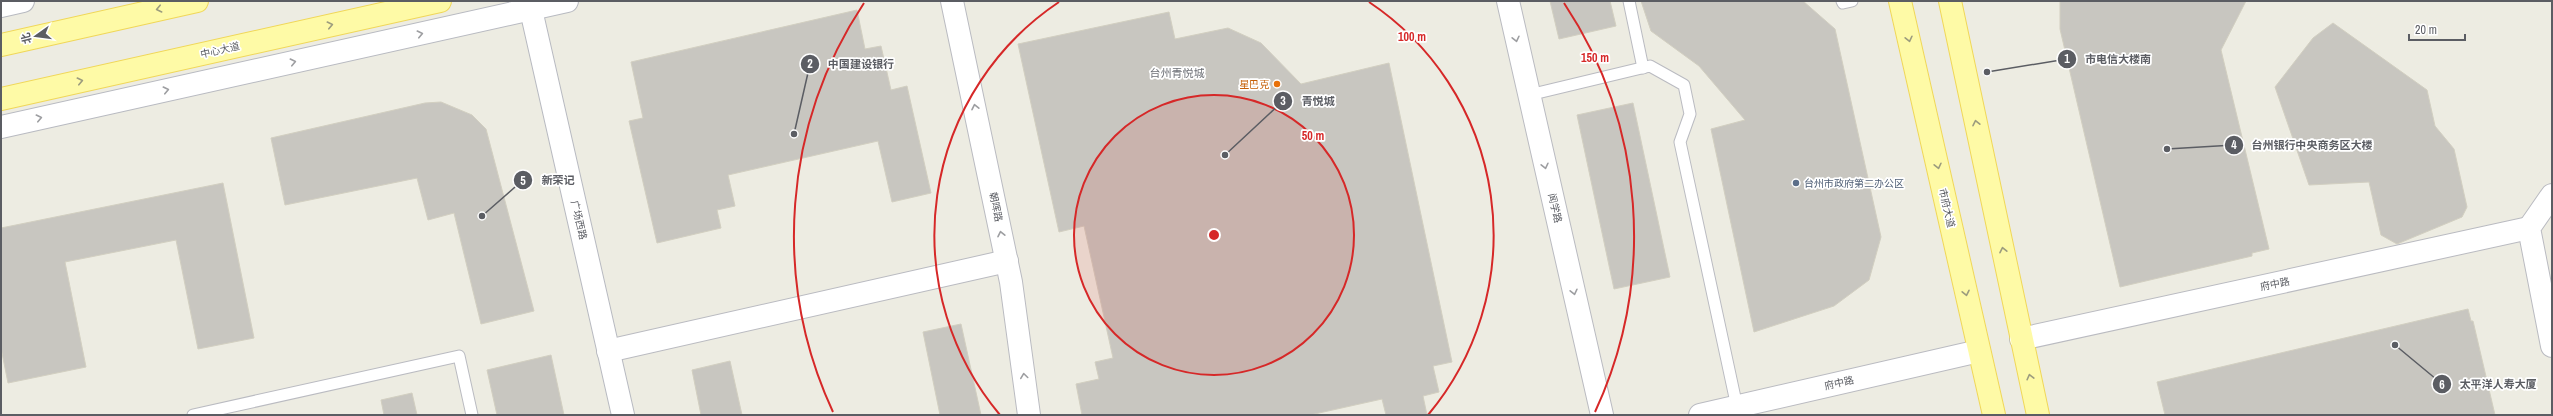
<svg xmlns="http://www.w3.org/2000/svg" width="2553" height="416" font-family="'Archivo Narrow','Noto Sans SC',sans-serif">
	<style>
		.building { fill: #c8c6c0; stroke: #d2cfc1 }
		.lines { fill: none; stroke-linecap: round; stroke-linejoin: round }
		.service-casing { stroke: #babbc1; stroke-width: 13 }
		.tertiary-casing { stroke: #babbc1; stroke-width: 24 }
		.secondary-casing { stroke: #b8bac1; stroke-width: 24 }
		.primary-casing { stroke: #f0d759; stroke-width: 24 }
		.service { stroke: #fff; stroke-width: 11 }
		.tertiary { stroke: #fff; stroke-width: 22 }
		.secondary { stroke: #fff; stroke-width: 22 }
		.primary { stroke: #fefaa6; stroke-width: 22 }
		.oneway { stroke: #9c9c7e }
		.oneway2 { stroke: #9d9ea1 }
		.ring { fill: none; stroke: #d62828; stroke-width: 2 }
		.food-dot { fill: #e8710a; stroke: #fff; stroke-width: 1.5 }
		.service-dot { fill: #5c6f8a; stroke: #fff; stroke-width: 1.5 }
		.labels { text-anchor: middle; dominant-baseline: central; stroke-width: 3.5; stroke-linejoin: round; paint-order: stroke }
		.street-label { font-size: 10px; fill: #5b5d63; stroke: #fff }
		.food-label { font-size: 10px; fill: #c56008; stroke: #fff; text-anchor: end }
		.service-label { font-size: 10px; fill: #4e5e75; stroke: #fff; text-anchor: start }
		.neighbourhood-label { font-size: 11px; fill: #6c6f75; stroke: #fff }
		.centre { fill: #d62828; stroke: #fff; stroke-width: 2 }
		.ring-label { font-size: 12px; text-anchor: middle; font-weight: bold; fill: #d62828; stroke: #fff; stroke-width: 3.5; stroke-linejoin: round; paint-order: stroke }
		.leader { fill: none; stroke: #5b5d63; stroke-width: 1.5 }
		.callout-dot { fill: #5b5d63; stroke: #fff; stroke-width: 1.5 }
		.mark-label { font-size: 12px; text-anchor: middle; font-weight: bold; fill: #fff }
		.callout-label { font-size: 11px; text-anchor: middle; font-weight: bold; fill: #5b5d63; stroke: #fff; stroke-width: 3.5; stroke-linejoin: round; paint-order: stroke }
	</style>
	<rect width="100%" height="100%" fill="#edece2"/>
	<g class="building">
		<path d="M1550,1H1610L1616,26L1559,39Z"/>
		<path d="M1641,1H1803L1835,29L1881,237L1869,280L1834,306L1754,332L1711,129L1745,120L1699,66L1651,31Z"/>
		<path d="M2060,1H2246L2221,50L2269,249L2252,253V256L2120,287L2060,29Z"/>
		<path d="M857,10L865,49L881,46L891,90L907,86L931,193L892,202L878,141L728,175L735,206L717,210L721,228L657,243L629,121L643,118L631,62Z"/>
		<path d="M1169,12L1175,39L1228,28L1261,43L1301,84L1389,63L1452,362L1433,366L1439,392L1423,396L1427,415H1386L1382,399L1310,415H1082L1076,384L1099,379L1095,362L1113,358L1084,226L1059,232L1018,44Z"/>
		<path d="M2333,23L2427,90L2435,126L2454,149L2467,207L2462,217L2397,244L2381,235L2369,182L2309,185L2275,87L2313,38Z"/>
		<path d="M441,102L472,115L486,129L534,311L481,324L454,213L428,220L417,178L285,205L271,138L425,103Z"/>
		<path d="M1633,103L1670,277L1614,289L1577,115Z"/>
		<path d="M223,183L254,338L198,349L176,240L65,262L86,367L8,383L1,348V228Z"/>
		<path d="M2468,309L2471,321H2473L2495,415H2165L2157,382Z"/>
		<path d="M961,324L981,415H940L923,332Z"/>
		<path d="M551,355L564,415H497L487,370Z"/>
		<path d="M730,361L742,415H701L692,370Z"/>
		<path d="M412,393L417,415H384L381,400Z"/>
	</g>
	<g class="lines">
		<g class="service-casing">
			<g id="service">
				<path d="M1629,1L1643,68"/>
				<path d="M1842,1L1843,3L1852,1"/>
				<path d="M1529,95L1650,66L1684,85L1690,114L1680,142L1737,407"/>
				<path d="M193,415L459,356L472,415"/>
			</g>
		</g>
		<g class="tertiary-casing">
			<g id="tertiary">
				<path d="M952,1L1011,282L1029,415"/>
				<path d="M1508,1L1602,415"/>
				<path d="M2552,195L2529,228L2552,346"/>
				<path d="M2021,339L2529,228"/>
				<path d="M608,351L1007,261"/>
				<path d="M1700,415L1979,351"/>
			</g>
		</g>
		<g class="secondary-casing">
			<g id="secondary">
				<path d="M529,1L623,415"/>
				<path d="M1,6L23,1"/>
				<path d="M1,127L567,1"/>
			</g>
		</g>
		<g class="primary-casing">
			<g id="primary">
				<path d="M1900,1L1994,415"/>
				<path d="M1950,1L2038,415"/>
				<path d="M1,45L197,1"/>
				<path d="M1,99L440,1"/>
			</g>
		</g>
		<use href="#service" class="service"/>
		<use href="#tertiary" class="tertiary"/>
		<use href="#secondary" class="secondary"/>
		<use href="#primary" class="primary"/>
	</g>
	<defs><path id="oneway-chevron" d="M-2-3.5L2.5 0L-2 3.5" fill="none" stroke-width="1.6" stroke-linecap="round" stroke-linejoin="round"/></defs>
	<g class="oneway">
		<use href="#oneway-chevron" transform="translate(159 9) rotate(167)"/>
		<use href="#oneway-chevron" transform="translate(330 25) rotate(-13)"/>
		<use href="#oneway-chevron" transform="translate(1909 39) rotate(77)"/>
		<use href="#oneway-chevron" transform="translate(80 81) rotate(-13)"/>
		<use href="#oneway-chevron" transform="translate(1976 123) rotate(-102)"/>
		<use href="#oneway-chevron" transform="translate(1938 166) rotate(77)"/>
		<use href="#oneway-chevron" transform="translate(2003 250) rotate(-102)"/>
		<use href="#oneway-chevron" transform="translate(1966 293) rotate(78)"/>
		<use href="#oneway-chevron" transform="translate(2030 377) rotate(-104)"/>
	</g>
	<g class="oneway2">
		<use href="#oneway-chevron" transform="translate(420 34) rotate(-13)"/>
		<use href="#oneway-chevron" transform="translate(1516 39) rotate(77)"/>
		<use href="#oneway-chevron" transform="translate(293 62) rotate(-13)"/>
		<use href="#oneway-chevron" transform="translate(166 90) rotate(-13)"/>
		<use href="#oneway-chevron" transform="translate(975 107) rotate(-102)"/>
		<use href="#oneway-chevron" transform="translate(39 118) rotate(-13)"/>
		<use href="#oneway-chevron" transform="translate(1545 166) rotate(77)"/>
		<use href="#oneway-chevron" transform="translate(1001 234) rotate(-102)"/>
		<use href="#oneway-chevron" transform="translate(1574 292) rotate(77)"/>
		<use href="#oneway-chevron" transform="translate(1024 376) rotate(-98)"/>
	</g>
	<circle cx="1214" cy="235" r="140" fill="#d62828" fill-opacity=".12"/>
	<g class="ring">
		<circle cx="1214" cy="235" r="140"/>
		<path d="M1000 415A280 280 0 0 1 1059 2M1369 2A280 280 0 0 1 1428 415"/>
		<path d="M833 412A420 420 0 0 1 864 3M1564 3A420 420 0 0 1 1595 412"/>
	</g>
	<circle class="food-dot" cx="1277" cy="84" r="4"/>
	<circle class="service-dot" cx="1796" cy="183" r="4"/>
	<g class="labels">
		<g class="street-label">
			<text transform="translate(220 50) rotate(-13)">中心大道</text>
			<text transform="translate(996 207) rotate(78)">朝晖路</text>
			<text transform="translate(1555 208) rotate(77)">闻学路</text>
			<text transform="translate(1947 208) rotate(77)">市府大道</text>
			<text transform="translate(579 220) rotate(77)">广场西路</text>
			<text transform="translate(2275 284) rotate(-12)">府中路</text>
			<text transform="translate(1839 383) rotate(-13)">府中路</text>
		</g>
		<g class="food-label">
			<text x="1269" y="84">星巴克</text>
		</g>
		<g class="service-label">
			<text x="1804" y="183">台州市政府第二办公区</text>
		</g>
		<g class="neighbourhood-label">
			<text x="1177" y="73">台州青悦城</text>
		</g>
	</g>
	<circle cx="1214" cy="235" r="6" class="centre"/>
	<g class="ring-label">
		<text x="1412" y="41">100 m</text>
		<text x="1595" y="62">150 m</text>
		<text x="1313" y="140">50 m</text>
	</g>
	<path class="leader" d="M1987 72L2067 59M794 134L810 64M1225 155L1283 101M2167 149L2234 145M482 216L523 180M2395 345L2442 384"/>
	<g class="callout-dot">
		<circle cx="1987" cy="72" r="4"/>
		<circle cx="794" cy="134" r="4"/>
		<circle cx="1225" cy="155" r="4"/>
		<circle cx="2167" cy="149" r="4"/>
		<circle cx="482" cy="216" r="4"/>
		<circle cx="2395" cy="345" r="4"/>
		<circle cx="2067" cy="59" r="10"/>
		<circle cx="810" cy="64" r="10"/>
		<circle cx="1283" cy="101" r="10"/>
		<circle cx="2234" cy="145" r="10"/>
		<circle cx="523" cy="180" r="10"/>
		<circle cx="2442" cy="384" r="10"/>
	</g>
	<g class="mark-label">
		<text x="2067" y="63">1</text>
		<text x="810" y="68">2</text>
		<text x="1283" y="105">3</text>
		<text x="2234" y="149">4</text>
		<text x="523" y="185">5</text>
		<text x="2442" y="389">6</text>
	</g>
	<g class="callout-label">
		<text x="2118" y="63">市电信大楼南</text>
		<text x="861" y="68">中国建设银行</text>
		<text x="1318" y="105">青悦城</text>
		<text x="2312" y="149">台州银行中央商务区大楼</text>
		<text x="558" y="184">新荣记</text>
		<text x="2498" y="388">太平洋人寿大厦</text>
	</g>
	<rect width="2553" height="416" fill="none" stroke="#5b5d63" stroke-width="4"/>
	<g transform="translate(36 36) rotate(256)" stroke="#ffffff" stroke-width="3" paint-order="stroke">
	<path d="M0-3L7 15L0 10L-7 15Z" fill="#5b5d63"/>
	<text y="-6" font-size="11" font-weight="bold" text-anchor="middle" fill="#5b5d63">北</text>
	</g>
	<path d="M2409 34v6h56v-6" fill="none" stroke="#5b5d63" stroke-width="2"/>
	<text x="2415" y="34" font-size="12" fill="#5b5d63" stroke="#ffffff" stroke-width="3" paint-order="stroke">20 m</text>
</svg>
